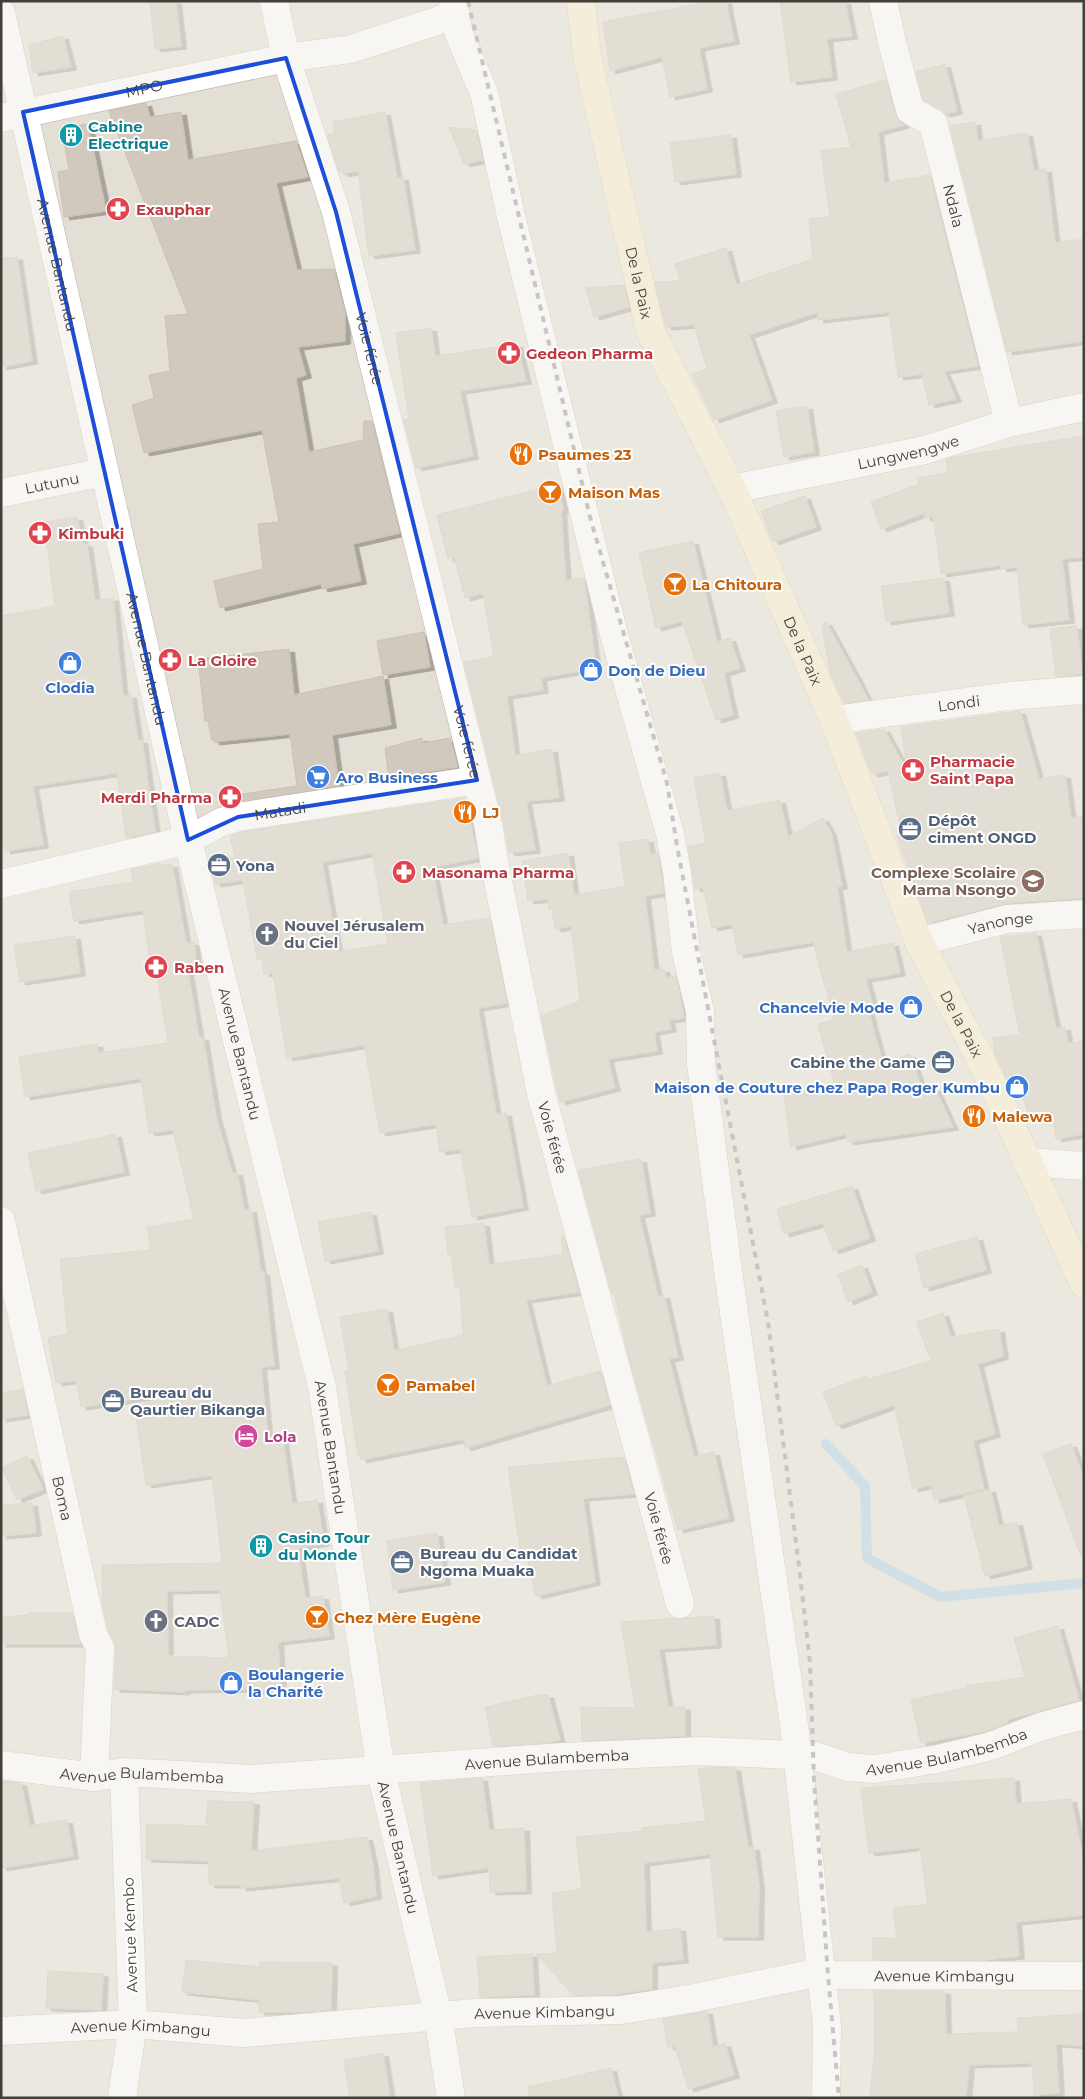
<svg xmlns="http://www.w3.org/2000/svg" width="1085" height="2099" font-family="Montserrat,sans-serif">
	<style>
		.residential { fill: #e4dfd5 }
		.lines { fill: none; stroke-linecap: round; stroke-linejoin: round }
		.stream { stroke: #aacee7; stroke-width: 10 }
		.building { fill: #d1c9bd; stroke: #cbc1b2; fill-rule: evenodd; filter: url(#shadow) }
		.street-casing { stroke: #bbb5aa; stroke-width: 29 }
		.secondary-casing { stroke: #cbbe9b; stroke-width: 29 }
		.street { stroke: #fff; stroke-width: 28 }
		.secondary { stroke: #f7ecca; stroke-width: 28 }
		.rail { stroke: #959595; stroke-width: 4; stroke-dasharray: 6 6; stroke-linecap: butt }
		.marked { fill: none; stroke: #1d4ed8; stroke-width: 4; stroke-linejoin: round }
		.labels { text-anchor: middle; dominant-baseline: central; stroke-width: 4; stroke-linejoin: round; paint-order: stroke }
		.street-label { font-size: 15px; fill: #433e37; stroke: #fff }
		.culture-label { font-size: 15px; font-weight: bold; fill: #0d838f; stroke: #fff; text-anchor: start }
		.health-label { font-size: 15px; font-weight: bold; fill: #be3a42; stroke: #fff; text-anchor: start }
		.food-label { font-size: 15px; font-weight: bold; fill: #c56008; stroke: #fff; text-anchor: start }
		.shop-label { font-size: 15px; font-weight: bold; fill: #366cbe; stroke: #fff; text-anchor: start }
		.service-label { font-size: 15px; font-weight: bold; fill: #4e5e75; stroke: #fff; text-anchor: start }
		.education-label { font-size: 15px; font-weight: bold; fill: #785e54; stroke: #fff; text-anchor: end }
		.worship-label { font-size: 15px; font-weight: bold; fill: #5b616d; stroke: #fff; text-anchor: start }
		.hotel-label { font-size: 15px; font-weight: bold; fill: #b23c85; stroke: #fff; text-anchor: start }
	</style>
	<defs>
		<filter id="shadow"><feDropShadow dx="5.5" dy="3" stdDeviation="0" flood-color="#0004"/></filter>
	</defs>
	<rect width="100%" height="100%" fill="#f1eee7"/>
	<rect class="residential" x="1" y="1" width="1083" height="2097"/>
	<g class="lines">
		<path class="stream" d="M826,1444L865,1486L867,1558L940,1597L1084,1583"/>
	</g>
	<g class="building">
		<path d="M150,1H176L181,46L155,49Z"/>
		<path d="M712,1H726L734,41L699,48L707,89L670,97L662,57L610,71L603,22Z"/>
		<path d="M780,1H845L852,36L827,39L832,77L791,82Z"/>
		<path d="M63,36L71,67L33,73L29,45Z"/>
		<path d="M945,64L957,111L945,114L923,100L916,72Z"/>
		<path d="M886,80L895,114L898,120L904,125L878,132L884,183L930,175L978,366L944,371L956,399L929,405L922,374L898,377L889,312L818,320V312L749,335L772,400L714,420L692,374L707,369L694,325L666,327L655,282L680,281L675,264L726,248L736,285L813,259L809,219L830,217L821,151L851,147L836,94Z"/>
		<path d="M146,103L150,117L181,112L188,160L296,141L308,177L276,183L297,270L334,269L345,312V341L298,347L306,375L296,378L309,452L363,440L364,421H372L400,533L353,544L361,581L322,589L321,584L220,608L214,581L263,569L258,524L279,522L262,430L144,453L132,405L154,398L149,375L170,371L165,316L188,314L109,111Z"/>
		<path d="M385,112L397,178L403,177L415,250L369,256L358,171L343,174L342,171L339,172L327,135L335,134L333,122Z"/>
		<path d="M975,122L978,141L1027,133L1034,171L1046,169L1055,243L1084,239V341L1007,352L950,126Z"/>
		<path d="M88,124L106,211L64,217L58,172L69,170L62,129Z"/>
		<path d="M449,127L476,130L483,160L464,164Z"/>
		<path d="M731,135L736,174L675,182L670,143Z"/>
		<path d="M17,257L32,361L1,367V258Z"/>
		<path d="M624,285L629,307L594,317L586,288Z"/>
		<path d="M431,328L435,356L517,344L526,381L460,391L473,456L416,468L404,420L409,419L396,333Z"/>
		<path d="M807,406L814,452L784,457L776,411Z"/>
		<path d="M1084,436V557L1062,559L1069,620L1023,625L1017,567L1001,569V565L941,574L933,516L925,518L924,513L881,529L871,502L919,484L917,478L948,473L946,460L950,458Z"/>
		<path d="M559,484L563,510L561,511L566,581L584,578L596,668L541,678L543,690L507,696L515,756L552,749L559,798L526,801L535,850L509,853L503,820L464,662L494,657L483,593L465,598L454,557L448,559L437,515Z"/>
		<path d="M805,496L816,527L773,542L761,511Z"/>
		<path d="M77,517L83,544H87L95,600L113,598L123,696L131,695L138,741L142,740L155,832L126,838L117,773L33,786L43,845L5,851L1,828V616L55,606L44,522Z"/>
		<path d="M693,541L717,642L730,638L740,668L724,673L733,715L716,720L682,621L656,628L639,553Z"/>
		<path d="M944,578L949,613L886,622L881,586Z"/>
		<path d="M826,622L858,680L868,700L844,703L830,673L822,624Z"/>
		<path d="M1077,626L1082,674L1056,677L1050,629Z"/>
		<path d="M424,632L430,667L383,675L377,641Z"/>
		<path d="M289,649L294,695L383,676L391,725L332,735L339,786L224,805L222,797L297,786L290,734L214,742V739L212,740L208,721H205L198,659Z"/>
		<path d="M1020,711L1039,779L1065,775L1071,818L1084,816V898L1006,903L928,923L897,836L902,834L888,771L872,774L856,733L884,729L908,773L901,727Z"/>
		<path d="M422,738L423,743L450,738L458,767L389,778L385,748Z"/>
		<path d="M720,773L727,811L780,800L788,837L823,818L831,833L842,886L837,887L847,952L893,943L900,973L866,979L873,1007L868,1009L883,1064L910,1054L923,1092L935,1088L953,1127L848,1142L845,1134L791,1147L784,1094L835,1086L818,1024L834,1020L813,942L738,955L732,924L712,928L703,888L695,889L688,847L706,843L694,778Z"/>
		<path d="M465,798L478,858L432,867L443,925L490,918L507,1003L478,1008L496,1114L506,1113L523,1207L472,1217L460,1149L440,1152L436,1124L380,1133L364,1045L287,1058L273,973L264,974L262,959H257L243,880L215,884L210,862L235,857L230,836L241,832ZM372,853L388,944L338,952L322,862Z"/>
		<path d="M648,839L650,854L658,853L664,893L645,896L654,970L664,969L666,978L676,976L684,1018L669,1020L671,1029L654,1032L657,1051L608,1059L615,1088L560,1102L541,1016L580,1001L571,926L555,929L552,909H549L548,899L528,901L522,861L568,853L574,895L625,886L619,843Z"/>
		<path d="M160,863L161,866L172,864L186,943L194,942L197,971L188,972L199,1038L203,1037L216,1116L232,1173L237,1172L244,1210L251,1209L261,1272H264L274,1366L261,1367L268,1441L283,1440L292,1504L317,1500L324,1543L298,1548L305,1598L323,1596L329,1636L278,1642L281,1690L249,1692V1689L185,1690V1692L114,1689L116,1648L108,1629L103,1608L102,1565L222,1563L212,1475L146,1485L135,1408L155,1399L154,1396L81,1407L76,1380L56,1383L48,1338L68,1334L60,1259L151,1250L147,1227L194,1219L173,1130L149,1133L141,1078L25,1097L19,1057L97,1044L98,1053L168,1043L157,976L152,977L143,910L74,921L69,892L133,882L131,869ZM220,1590L229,1658L168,1656L167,1591Z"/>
		<path d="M1036,933L1056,1028L1065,1027L1068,1043L1084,1041V1134L1056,1139L1052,1112L1030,1119L1017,1079L1008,1081L995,1054L993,1038L1020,1034L1000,937Z"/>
		<path d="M75,936L80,973L20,982L14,945Z"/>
		<path d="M116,1134L124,1172L36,1191L28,1153Z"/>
		<path d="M641,1159L650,1213L639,1215L658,1297L664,1295L678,1357L669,1359L694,1457L714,1452L729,1518L678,1530L630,1362L614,1293L612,1294L578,1170Z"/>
		<path d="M852,1186L870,1238L833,1251L823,1223L784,1234L777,1209Z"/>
		<path d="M371,1212L378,1251L325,1261L318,1222Z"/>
		<path d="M484,1223L489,1265L563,1254L561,1237L564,1236L579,1292L526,1300L547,1386L600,1371L610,1405L465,1448L464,1439L361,1460L360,1454L358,1455L345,1371L349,1370L340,1317L387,1309L394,1351L463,1335L460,1286L455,1287L451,1254H448L445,1227Z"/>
		<path d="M977,1237L986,1270L924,1288L915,1254Z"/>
		<path d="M862,1265L872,1292L848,1302L838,1275Z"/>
		<path d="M943,1313L951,1337L999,1329L1003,1356L978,1364L995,1434L973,1441L984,1489L934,1500L931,1485L913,1489L894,1405L836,1426L823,1392L867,1376L868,1379L931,1361L917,1322Z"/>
		<path d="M23,1389L28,1415L1,1419V1393Z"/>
		<path d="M1071,1444L1084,1478V1555L1081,1556L1043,1454Z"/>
		<path d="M27,1456L43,1489L17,1500L2,1468Z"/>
		<path d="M624,1457L634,1494L583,1498L595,1582L536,1596L525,1548L520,1549L508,1467Z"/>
		<path d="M990,1489L999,1526L1017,1522L1027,1566L985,1576L964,1496Z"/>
		<path d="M32,1503L36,1533L1,1536V1505Z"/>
		<path d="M437,1533L445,1582L393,1590L387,1541Z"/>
		<path d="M28,1613H72L81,1644H1V1617L28,1615Z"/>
		<path d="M714,1616L716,1645L659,1649L668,1707H685V1736L582,1741L581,1707L635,1708L621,1622Z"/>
		<path d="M1058,1626L1079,1700L1007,1720V1723L986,1731L921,1743L911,1700L966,1688V1686L1025,1677L1014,1638Z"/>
		<path d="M538,1695H548L560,1740L546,1743L493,1746L485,1707Z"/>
		<path d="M712,1767L735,1768L748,1848L754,1847L759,1886L758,1937H718L710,1854L644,1863L646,1932L680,1928L683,1960L652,1963V1989L609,1995H573L536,1954L557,1953L552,1893L582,1889L576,1837L642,1831V1828L706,1821L698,1769Z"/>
		<path d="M482,1778L489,1830L524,1828L526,1891L490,1892L489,1868L433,1876L420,1783Z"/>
		<path d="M1014,1778L1016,1804L1071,1799L1084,1863V1915L1016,1922L1019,1956L984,1960H873V1937L897,1939L893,1908L928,1904L920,1847L869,1853L861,1788Z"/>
		<path d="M1,1781L21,1783L30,1826L67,1820L73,1856L1,1868Z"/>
		<path d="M208,1801L254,1802L251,1851L367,1837L373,1865L376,1896L344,1903L339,1878L241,1888V1885H209V1861L146,1859L147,1824L206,1826Z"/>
		<path d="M532,1954L534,1995L480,1997L477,1957Z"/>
		<path d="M186,1960L260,1967V1962L332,1963L331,2010L300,2012H259V2000L182,1992Z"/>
		<path d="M48,1971L103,1974L101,2010L46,2008Z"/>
		<path d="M874,1991H945L946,2034L1018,2032L1017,2018L1084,2014V2046L1056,2044L1059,2093L1034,2095L1032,2063L969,2065L966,2098H870L875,2043Z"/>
		<path d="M707,2011L713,2047L725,2043L734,2075L688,2089L675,2046L668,2047L663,2019Z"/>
		<path d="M383,2053L390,2098H350L344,2060Z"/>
		<path d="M611,2068L618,2098H529L528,2087Z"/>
	</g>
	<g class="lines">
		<g class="street-casing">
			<g id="street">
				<path id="s1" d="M274,1L286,58L336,212L488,824L494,861L541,1093L680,1604"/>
				<path d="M453,1L459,34L484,93L511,216L613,631L670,834L677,872L686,952L700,1011L701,1064L729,1278L794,1725L827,2026L826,2098"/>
				<path id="s2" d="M883,1L892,42L910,110L933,123L1009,423"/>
				<path id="s3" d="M1,13L188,840L322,1387L381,1771L438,2016L451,2098"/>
				<path id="s4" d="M1,118L286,58L351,49L437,21L455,13"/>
				<path id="s5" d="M732,489L925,450L1009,423L1084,407"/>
				<path id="s6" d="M1,493L104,472"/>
				<path id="s7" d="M834,720L1009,696L1084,690"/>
				<path id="s8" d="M1,884L188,840L221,822L238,817L477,780"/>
				<path id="s9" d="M919,942L1007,919L1084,914"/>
				<path d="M1027,1162L1084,1166"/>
				<path id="s10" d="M1,1221L93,1634L100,1648L94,1777"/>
				<path id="s11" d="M1,1765L94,1777L124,1772L251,1779L563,1757L703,1751L815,1756L848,1767L874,1769L938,1759L991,1746L1040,1727L1084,1715"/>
				<path id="s12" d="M1,2031L133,2024L244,2033L475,2013L621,2010L689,1999L821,1972L828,1975L1084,1976"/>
				<path d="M122,2098L133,2024L124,1772"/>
			</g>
		</g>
		<g class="secondary-casing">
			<g id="secondary">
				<path id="s13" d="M581,1L587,56L651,333L732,489L834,720L919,942L982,1062L1084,1284"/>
			</g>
		</g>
		<use href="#street" class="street"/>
		<use href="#secondary" class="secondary"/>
		<path class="rail" d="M468,1L590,517L667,783L677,846L768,1322L800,1574L810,1663L814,1780L828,1975L839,2098"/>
	</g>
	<path d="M0 0H1085V2099H0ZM286,58L336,212L477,780L238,817L188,840L23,112Z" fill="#f1eee7" fill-opacity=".55" fill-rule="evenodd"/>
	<path class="marked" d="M286,58L336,212L477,780L238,817L188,840L23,112Z"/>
	<defs>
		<g id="building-disc" transform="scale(1.25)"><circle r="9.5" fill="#0f9aa8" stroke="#fff"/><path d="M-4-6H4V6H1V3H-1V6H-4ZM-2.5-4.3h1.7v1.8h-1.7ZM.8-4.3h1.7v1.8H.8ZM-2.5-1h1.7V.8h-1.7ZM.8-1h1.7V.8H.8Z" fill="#fff"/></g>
		<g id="pharmacy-disc" transform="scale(1.25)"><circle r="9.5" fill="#e0444e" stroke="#fff"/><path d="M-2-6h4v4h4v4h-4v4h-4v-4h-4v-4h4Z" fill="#fff"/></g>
		<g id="restaurant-disc" transform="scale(1.25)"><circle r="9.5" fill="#e8710a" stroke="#fff"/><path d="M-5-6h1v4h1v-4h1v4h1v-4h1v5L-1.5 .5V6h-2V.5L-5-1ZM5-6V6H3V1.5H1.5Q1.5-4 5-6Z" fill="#fff"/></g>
		<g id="bar-disc" transform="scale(1.25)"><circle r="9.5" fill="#e8710a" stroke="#fff"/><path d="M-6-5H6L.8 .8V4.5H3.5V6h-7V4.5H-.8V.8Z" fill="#fff"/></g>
		<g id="shop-disc" transform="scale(1.25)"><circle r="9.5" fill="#3f7fe0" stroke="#fff"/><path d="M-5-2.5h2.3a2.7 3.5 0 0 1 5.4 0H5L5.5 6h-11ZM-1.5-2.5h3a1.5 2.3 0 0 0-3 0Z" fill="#fff"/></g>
		<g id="supermarket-disc" transform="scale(1.25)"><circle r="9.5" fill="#3f7fe0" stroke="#fff"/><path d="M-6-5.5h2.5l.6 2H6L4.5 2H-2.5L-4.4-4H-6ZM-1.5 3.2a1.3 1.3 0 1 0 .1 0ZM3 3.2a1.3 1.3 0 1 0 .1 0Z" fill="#fff"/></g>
		<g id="office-disc" transform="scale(1.25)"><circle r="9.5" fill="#5c6f8a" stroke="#fff"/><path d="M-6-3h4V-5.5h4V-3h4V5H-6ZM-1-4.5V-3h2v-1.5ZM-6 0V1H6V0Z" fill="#fff"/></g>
		<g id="school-disc" transform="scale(1.25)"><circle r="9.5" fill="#8d6e63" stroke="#fff"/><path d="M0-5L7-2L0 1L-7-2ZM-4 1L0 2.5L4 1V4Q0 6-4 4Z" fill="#fff"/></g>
		<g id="church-disc" transform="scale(1.25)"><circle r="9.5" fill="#6b7280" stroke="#fff"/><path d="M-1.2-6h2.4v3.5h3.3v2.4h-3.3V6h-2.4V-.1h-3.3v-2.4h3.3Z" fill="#fff"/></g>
		<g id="hotel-disc" transform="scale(1.25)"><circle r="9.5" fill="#d1479c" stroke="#fff"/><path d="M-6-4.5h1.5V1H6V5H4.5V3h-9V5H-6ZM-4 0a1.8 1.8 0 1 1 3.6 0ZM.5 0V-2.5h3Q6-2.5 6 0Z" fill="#fff"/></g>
	</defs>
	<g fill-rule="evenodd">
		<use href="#building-disc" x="71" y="135"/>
		<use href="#pharmacy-disc" x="118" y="209"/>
		<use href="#pharmacy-disc" x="509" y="353"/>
		<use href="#restaurant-disc" x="521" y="454"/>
		<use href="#bar-disc" x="550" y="492"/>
		<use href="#pharmacy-disc" x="40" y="533"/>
		<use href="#bar-disc" x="675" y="584"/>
		<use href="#pharmacy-disc" x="170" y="660"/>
		<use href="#shop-disc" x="70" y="663"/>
		<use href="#shop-disc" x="591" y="670"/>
		<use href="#pharmacy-disc" x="913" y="770"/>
		<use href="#supermarket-disc" x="318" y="777"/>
		<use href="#pharmacy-disc" x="230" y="797"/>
		<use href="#restaurant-disc" x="465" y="812"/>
		<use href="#office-disc" x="910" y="829"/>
		<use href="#office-disc" x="219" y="865"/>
		<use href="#pharmacy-disc" x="404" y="872"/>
		<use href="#school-disc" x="1033" y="881"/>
		<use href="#church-disc" x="267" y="934"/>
		<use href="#pharmacy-disc" x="156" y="967"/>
		<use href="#shop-disc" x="911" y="1007"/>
		<use href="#office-disc" x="943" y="1062"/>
		<use href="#shop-disc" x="1017" y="1087"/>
		<use href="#restaurant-disc" x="974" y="1116"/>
		<use href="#bar-disc" x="388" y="1385"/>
		<use href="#office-disc" x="113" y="1401"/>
		<use href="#hotel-disc" x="246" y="1436"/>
		<use href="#building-disc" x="261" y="1546"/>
		<use href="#office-disc" x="402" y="1562"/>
		<use href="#bar-disc" x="317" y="1617"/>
		<use href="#church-disc" x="156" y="1621"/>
		<use href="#shop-disc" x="231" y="1683"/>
	</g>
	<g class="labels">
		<g class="street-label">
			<text stroke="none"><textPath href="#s4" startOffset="146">MPO</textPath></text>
			<text stroke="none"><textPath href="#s2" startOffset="224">Ndala</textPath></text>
			<text stroke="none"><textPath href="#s3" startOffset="258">Avenue Bantandu</textPath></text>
			<text stroke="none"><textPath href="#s13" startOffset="288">De la Paix</textPath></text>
			<text stroke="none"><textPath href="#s1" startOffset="361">Voie férée</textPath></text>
			<text stroke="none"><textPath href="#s5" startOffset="180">Lungwengwe</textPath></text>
			<text stroke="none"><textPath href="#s6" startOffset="52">Lutunu</textPath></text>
			<text stroke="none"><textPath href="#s13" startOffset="692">De la Paix</textPath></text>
			<text stroke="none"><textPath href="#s3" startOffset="662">Avenue Bantandu</textPath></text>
			<text stroke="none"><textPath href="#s7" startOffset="126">Londi</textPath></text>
			<text stroke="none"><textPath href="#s1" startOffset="766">Voie férée</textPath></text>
			<text stroke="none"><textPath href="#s8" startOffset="290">Matadi</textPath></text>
			<text stroke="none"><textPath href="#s9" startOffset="84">Yanonge</textPath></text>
			<text stroke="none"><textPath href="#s13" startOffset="1098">De la Paix</textPath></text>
			<text stroke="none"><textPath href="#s3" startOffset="1068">Avenue Bantandu</textPath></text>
			<text stroke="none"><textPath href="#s1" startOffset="1171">Voie férée</textPath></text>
			<text stroke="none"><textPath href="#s3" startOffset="1472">Avenue Bantandu</textPath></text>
			<text stroke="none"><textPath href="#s10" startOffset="284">Boma</textPath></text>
			<text stroke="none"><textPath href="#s1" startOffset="1576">Voie férée</textPath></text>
			<text stroke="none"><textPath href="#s11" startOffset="952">Avenue Bulambemba</textPath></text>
			<text stroke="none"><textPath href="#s11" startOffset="548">Avenue Bulambemba</textPath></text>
			<text stroke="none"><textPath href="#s11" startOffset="142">Avenue Bulambemba</textPath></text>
			<text stroke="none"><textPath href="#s3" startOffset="1878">Avenue Bantandu</textPath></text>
			<text transform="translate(130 1935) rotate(-92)">Avenue Kembo</text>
			<text stroke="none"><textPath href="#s12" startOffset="949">Avenue Kimbangu</textPath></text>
			<text stroke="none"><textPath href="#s12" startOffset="545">Avenue Kimbangu</textPath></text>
			<text stroke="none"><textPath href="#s12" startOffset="140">Avenue Kimbangu</textPath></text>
		</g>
		<g class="culture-label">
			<text x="88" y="126">Cabine<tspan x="88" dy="17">Electrique</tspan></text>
			<text x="278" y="1537">Casino Tour<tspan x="278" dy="17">du Monde</tspan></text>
		</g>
		<g class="health-label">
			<text x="136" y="209">Exauphar</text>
			<text x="526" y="353">Gedeon Pharma</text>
			<text x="58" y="533">Kimbuki</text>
			<text x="188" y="660">La Gloire</text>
			<text x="930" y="761">Pharmacie<tspan x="930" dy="17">Saint Papa</tspan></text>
			<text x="212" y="797" text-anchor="end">Merdi Pharma</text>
			<text x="422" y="872">Masonama Pharma</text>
			<text x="174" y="967">Raben</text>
		</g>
		<g class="food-label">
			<text x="538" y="454">Psaumes 23</text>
			<text x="568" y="492">Maison Mas</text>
			<text x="692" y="584">La Chitoura</text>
			<text x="482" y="812">LJ</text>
			<text x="992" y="1116">Malewa</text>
			<text x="406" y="1385">Pamabel</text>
			<text x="334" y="1617">Chez Mère Eugène</text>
		</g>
		<g class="shop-label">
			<text x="608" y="670">Don de Dieu</text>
			<text x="70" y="687" text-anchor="middle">Clodia</text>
			<text x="336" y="777">Aro Business</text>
			<text x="894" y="1007" text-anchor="end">Chancelvie Mode</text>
			<text x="1000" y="1087" text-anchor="end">Maison de Couture chez Papa Roger Kumbu</text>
			<text x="248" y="1674">Boulangerie<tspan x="248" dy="17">la Charité</tspan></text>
		</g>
		<g class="service-label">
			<text x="928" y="820">Dépôt<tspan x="928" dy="17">ciment ONGD</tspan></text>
			<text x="236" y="865">Yona</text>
			<text x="926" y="1062" text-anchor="end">Cabine the Game</text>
			<text x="130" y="1392">Bureau du<tspan x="130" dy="17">Qaurtier Bikanga</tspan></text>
			<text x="420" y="1553">Bureau du Candidat<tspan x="420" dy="17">Ngoma Muaka</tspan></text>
		</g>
		<g class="education-label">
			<text x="1016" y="872">Complexe Scolaire<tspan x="1016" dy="17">Mama Nsongo</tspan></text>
		</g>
		<g class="worship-label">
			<text x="284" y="925">Nouvel Jérusalem<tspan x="284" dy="17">du Ciel</tspan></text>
			<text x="174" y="1621">CADC</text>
		</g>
		<g class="hotel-label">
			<text x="264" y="1436">Lola</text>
		</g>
	</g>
	<rect width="1085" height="2099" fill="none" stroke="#433e37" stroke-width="5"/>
</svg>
